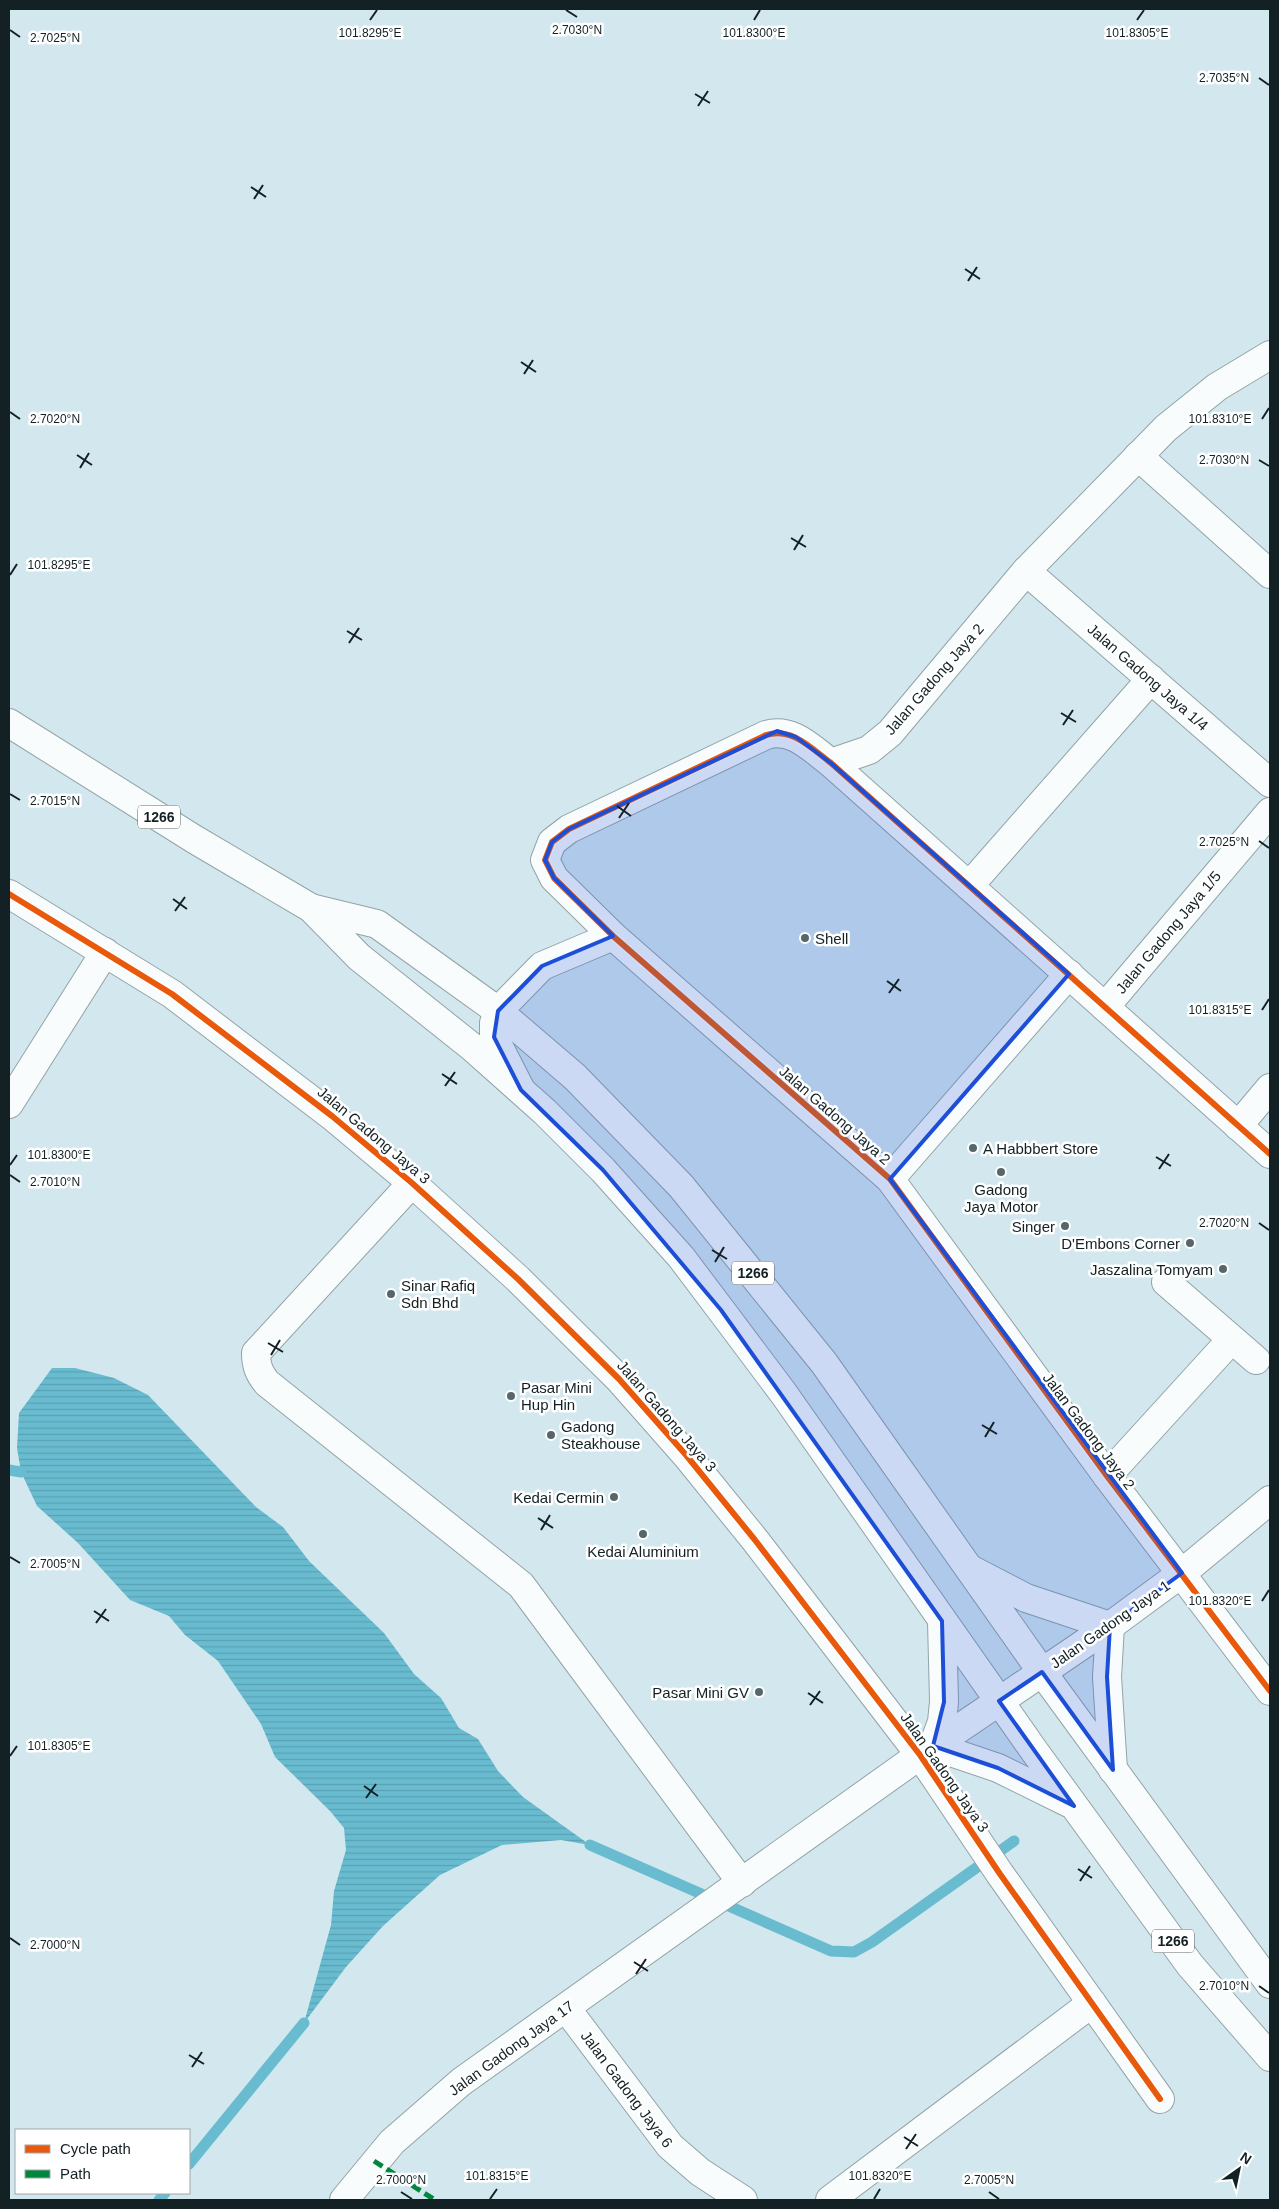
<svg xmlns="http://www.w3.org/2000/svg" width="1279" height="2209" font-family="Helvetica,sans-serif">
	<style>
		.water { fill: url(#water-rules) }
		.lines { fill: none; stroke-linecap: round; stroke-linejoin: round }
		.stream { stroke: #69bcd0; stroke-width: 11 }
		.minor-casing { stroke: #93a3a7; stroke-width: 30 }
		.major-casing { stroke: #93a3a7; stroke-width: 30 }
		.minor { stroke: #f8fcfc; stroke-width: 28 }
		.major { stroke: #f8fcfc; stroke-width: 28 }
		.quiet { stroke: #00873e; stroke-width: 5; stroke-dasharray: 10 5; stroke-linecap: butt }
		.cycleway-casing { stroke: #fff; stroke-width: 9 }
		.cycleway { stroke: #e8590c; stroke-width: 6 }
		.marked { fill: #1d4ed8; fill-opacity: 0.2; stroke: #1d4ed8; stroke-width: 4; stroke-linejoin: round }
		.ticks { fill: none; stroke: #132125; stroke-width: 2 }
		.poi-dot { fill: #56676b; stroke: #fff; stroke-width: 2 }
		.labels { text-anchor: middle; dominant-baseline: central; stroke-width: 5; stroke-linejoin: round; paint-order: stroke }
		.shield { fill: #fff; stroke: #5a6466; stroke-width: 1 }
		.shield-label { font-size: 14px; font-weight: bold; fill: #132125 }
		.street-label { font-size: 15px; fill: #132125; stroke: #fff }
		.poi-label { font-size: 15px; fill: #132125; stroke: #fff; text-anchor: start }
		.ticks-label { font-size: 12px; text-anchor: middle; fill: #132125; stroke: #fff; stroke-width: 5; stroke-linejoin: round; paint-order: stroke }
	</style>
	<defs>
		<pattern id="water-rules" width="6" height="5" patternUnits="userSpaceOnUse" patternTransform="scale(1.25)"><rect width="6" height="5" fill="#69bcd0"/><path d="M0 2.5h6" fill="none" stroke="#5aa1b2"/></pattern>
	</defs>
	<rect width="100%" height="100%" fill="#d3e8ee"/>
	<path class="water" d="M52,1368H75L114,1378L148,1395L256,1507L283,1527L309,1561L384,1633L414,1674L441,1698L459,1728L478,1739L498,1771L523,1797L590,1845L561,1840L502,1845L440,1875L383,1926L346,1967L304,2023L331,1925L334,1891L346,1850L344,1828L330,1811L275,1757L261,1724L218,1661L185,1635L169,1616L130,1600L78,1543L37,1506L21,1472L17,1448L19,1413Z"/>
	<g class="lines">
		<g class="stream">
			<path d="M9,1470L21,1472"/>
			<path d="M590,1845L831,1951L854,1952L872,1942L1014,1841"/>
			<path d="M189,2164L304,2023"/>
			<path d="M159,2200L165,2193"/>
		</g>
		<g class="minor-casing">
			<g id="minor">
				<path d="M1138,456L1270,574"/>
				<path d="M1026,571L1270,783"/>
				<path d="M831,763L869,750L890,733L1026,571L1166,428L1217,387L1270,355"/>
				<path d="M969,886L1151,679"/>
				<path d="M9,894L172,994L332,1116L412,1183L518,1279L619,1379L686,1455L755,1540L920,1755L1000,1874L1160,2099"/>
				<path d="M1105,1007L1270,812"/>
				<path d="M520,1088L494,1037V1023L498,1011L542,966L613,936"/>
				<path d="M9,1104L105,952"/>
				<path d="M1238,1126L1270,1088"/>
				<path d="M1270,1154L831,763C811,748 792,727 766,735L569,829L552,842L545,860L554,878L613,936L890,1179L1107,1476L1270,1691"/>
				<path d="M890,1179L1069,974"/>
				<path d="M412,1183L256,1353C256,1366 259,1373 267,1383L521,1585L742,1883"/>
				<path d="M1166,1282L1256,1360"/>
				<path d="M1107,1476L1231,1340"/>
				<path d="M566,2008L670,2146L700,2172L743,2200"/>
				<path d="M344,2200L392,2142L461,2082L920,1755L1110,1626L1182,1573L1270,1500"/>
				<path d="M830,2200L1092,2003"/>
			</g>
		</g>
		<g class="major-casing">
			<g id="major">
				<path d="M9,723L194,839L311,908L359,957L472,1047L545,1112L603,1170L681,1257L721,1310L784,1394L1035,1752L1190,1965L1270,2057"/>
				<path d="M311,908L377,924L498,1011L575,1077L681,1186L824,1363L1042,1672L1270,1984"/>
				<path d="M972,1570L1026,1598L1110,1626L1107,1677L1113,1770"/>
				<path d="M942,1621L944,1702L942,1722L933,1746L998,1768L1069,1803"/>
			</g>
		</g>
		<use href="#minor" class="minor"/>
		<use href="#major" class="major"/>
		<path class="quiet" d="M374,2161L435,2200"/>
		<g class="cycleway-casing">
			<g id="cycleway">
				<path d="M9,894L172,994L332,1116L412,1183L518,1279L619,1379L686,1455L755,1540L920,1755L1000,1874L1160,2099"/>
				<path d="M1270,1154L831,763C811,748 792,727 766,735L569,829L552,842L545,860L554,878L613,936L890,1179L1107,1476L1270,1691"/>
			</g>
		</g>
		<use href="#cycleway" class="cycleway"/>
	</g>
	<path class="marked" d="M777,731L796,737L831,763L1069,974L890,1179L1182,1573L1110,1626L1107,1677L1113,1770L1042,1672L999,1701L1074,1806L998,1768L933,1746L944,1702L942,1621L721,1310L603,1170L521,1090L494,1037L498,1011L542,966L613,936L554,878L545,860L552,842L569,829Z"/>
	<path class="ticks" d="M566,10L577,17M370,20L377,10M754,20L760,10M1137,20L1144,10M10,30L20,37M1259,78L1269,85M695,94L710,103M698,106L708,91M251,187L266,197M254,199L263,185M965,269L980,279M968,281L977,267M521,362L536,372M524,374L533,360M10,412L20,419M1262,419L1269,408M77,455L92,465M1259,460L1269,466M80,468L89,453M791,538L806,547M794,550L803,535M10,575L17,564M347,631L362,640M349,643L359,628M1061,713L1076,722M1063,725L1073,710M10,794L20,800M617,806L631,816M619,818L629,803M1259,841L1269,848M173,899L187,909M175,911L185,897M887,981L901,991M889,993L899,979M1262,1010L1269,999M442,1074L457,1084M445,1086L455,1072M1156,1157L1171,1166M10,1165L17,1155M1159,1169L1169,1154M10,1175L20,1182M1259,1223L1269,1230M712,1250L727,1259M715,1262L724,1247M268,1343L283,1352M271,1355L280,1340M982,1425L997,1434M985,1437L994,1422M538,1518L553,1528M541,1530L550,1515M10,1557L20,1563M1262,1601L1269,1590M94,1611L109,1621M96,1623L106,1609M808,1693L823,1703M810,1705L820,1691M10,1756L17,1746M364,1786L378,1796M366,1798L376,1784M1078,1869L1092,1878M1080,1881L1090,1866M10,1938L20,1945M634,1962L648,1971M636,1974L646,1959M1259,1986L1269,1993M189,2055L204,2064M192,2067L202,2052M904,2137L918,2146M906,2149L916,2134M401,2192L412,2199M989,2192L999,2199M490,2199L497,2189M874,2199L880,2189"/>
	<g class="poi-dot">
		<circle cx="805" cy="938" r="5"/>
		<circle cx="973" cy="1148" r="5"/>
		<circle cx="1001" cy="1172" r="5"/>
		<circle cx="1065" cy="1226" r="5"/>
		<circle cx="1190" cy="1243" r="5"/>
		<circle cx="1223" cy="1269" r="5"/>
		<circle cx="391" cy="1294" r="5"/>
		<circle cx="511" cy="1396" r="5"/>
		<circle cx="551" cy="1435" r="5"/>
		<circle cx="614" cy="1497" r="5"/>
		<circle cx="643" cy="1534" r="5"/>
		<circle cx="759" cy="1692" r="5"/>
	</g>
	<g class="labels">
		<g class="shield">
			<rect x="138" y="805.5" width="42" height="23" rx="4"/>
			<rect x="732" y="1261.5" width="42" height="23" rx="4"/>
			<rect x="1152" y="1929.5" width="42" height="23" rx="4"/>
		</g>
		<g class="shield-label">
			<text x="159" y="817">1266</text>
			<text x="753" y="1273">1266</text>
			<text x="1173" y="1941">1266</text>
		</g>
		<g class="street-label">
			<text transform="translate(1148 677) rotate(41)">Jalan Gadong Jaya 1/4</text>
			<text transform="translate(934 679) rotate(-49)">Jalan Gadong Jaya 2</text>
			<text transform="translate(1168 932) rotate(-50)">Jalan Gadong Jaya 1/5</text>
			<text transform="translate(835 1115) rotate(41)">Jalan Gadong Jaya 2</text>
			<text transform="translate(374 1135) rotate(40)">Jalan Gadong Jaya 3</text>
			<text transform="translate(667 1416) rotate(49)">Jalan Gadong Jaya 3</text>
			<text transform="translate(1089 1431) rotate(53)">Jalan Gadong Jaya 2</text>
			<text transform="translate(1110 1624) rotate(-35)">Jalan Gadong Jaya 1</text>
			<text transform="translate(945 1772) rotate(55)">Jalan Gadong Jaya 3</text>
			<text transform="translate(511 2048) rotate(-36)">Jalan Gadong Jaya 17</text>
			<text transform="translate(627 2089) rotate(53)">Jalan Gadong Jaya 6</text>
		</g>
		<g class="poi-label">
			<text x="815" y="938">Shell</text>
			<text x="983" y="1148">A Habbbert Store</text>
			<text x="1001" y="1189" text-anchor="middle">Gadong<tspan x="1001" dy="17">Jaya Motor</tspan></text>
			<text x="1055" y="1226" text-anchor="end">Singer</text>
			<text x="1180" y="1243" text-anchor="end">D'Embons Corner</text>
			<text x="1213" y="1269" text-anchor="end">Jaszalina Tomyam</text>
			<text x="401" y="1285">Sinar Rafiq<tspan x="401" dy="17">Sdn Bhd</tspan></text>
			<text x="521" y="1387">Pasar Mini<tspan x="521" dy="17">Hup Hin</tspan></text>
			<text x="561" y="1426">Gadong<tspan x="561" dy="17">Steakhouse</tspan></text>
			<text x="604" y="1497" text-anchor="end">Kedai Cermin</text>
			<text x="643" y="1551" text-anchor="middle">Kedai Aluminium</text>
			<text x="749" y="1692" text-anchor="end">Pasar Mini GV</text>
		</g>
	</g>
	<g class="ticks-label">
		<text x="577" y="34">2.7030°N</text>
		<text x="754" y="37">101.8300°E</text>
		<text x="1137" y="37">101.8305°E</text>
		<text x="370" y="37">101.8295°E</text>
		<text x="55" y="42">2.7025°N</text>
		<text x="1224" y="82">2.7035°N</text>
		<text x="55" y="423">2.7020°N</text>
		<text x="1220" y="423">101.8310°E</text>
		<text x="1224" y="464">2.7030°N</text>
		<text x="59" y="569">101.8295°E</text>
		<text x="55" y="805">2.7015°N</text>
		<text x="1224" y="846">2.7025°N</text>
		<text x="1220" y="1014">101.8315°E</text>
		<text x="59" y="1159">101.8300°E</text>
		<text x="55" y="1186">2.7010°N</text>
		<text x="1224" y="1227">2.7020°N</text>
		<text x="55" y="1568">2.7005°N</text>
		<text x="1220" y="1605">101.8320°E</text>
		<text x="59" y="1750">101.8305°E</text>
		<text x="55" y="1949">2.7000°N</text>
		<text x="1224" y="1990">2.7010°N</text>
		<text x="497" y="2180">101.8315°E</text>
		<text x="880" y="2180">101.8320°E</text>
		<text x="401" y="2184">2.7000°N</text>
		<text x="989" y="2184">2.7005°N</text>
	</g>
	<rect width="1279" height="2209" fill="none" stroke="#132125" stroke-width="20"/>
	<rect x="15" y="2129" width="175" height="65" fill="#ffffff" stroke="#a1a6a8"/>
	<rect x="25" y="2145" width="25" height="8" fill="#e8590c" stroke="#a1a6a8"/>
	<text x="60" y="2154" font-size="15" fill="#132125">Cycle path</text>
	<rect x="25" y="2170" width="25" height="8" fill="#00873e" stroke="#a1a6a8"/>
	<text x="60" y="2179" font-size="15" fill="#132125">Path</text>
	<g transform="translate(1239 2169) rotate(33)" stroke="#ffffff" stroke-width="4" paint-order="stroke">
	<path d="M0-4L9 19L0 12L-9 19Z" fill="#132125"/>
	<text y="-8" font-size="14" font-weight="bold" text-anchor="middle" fill="#132125">N</text>
	</g>
</svg>
